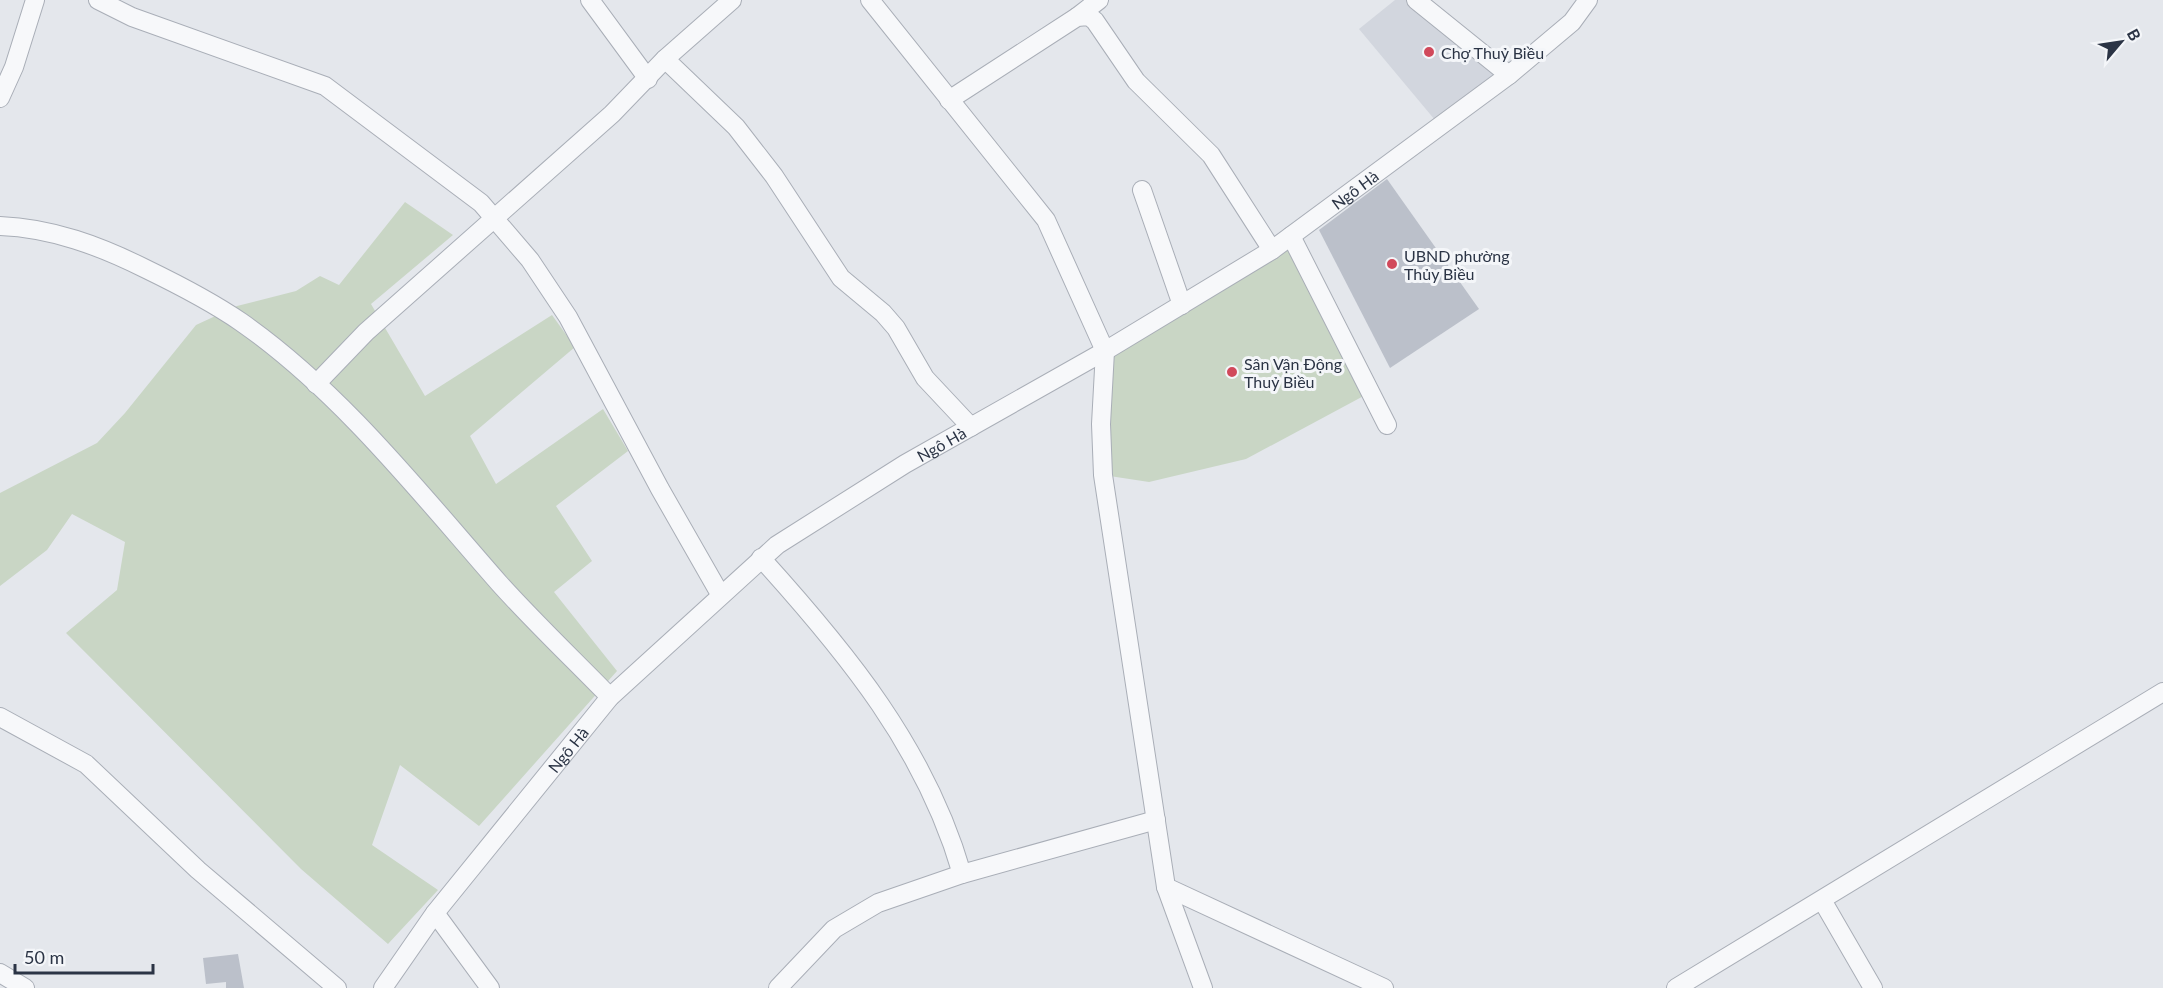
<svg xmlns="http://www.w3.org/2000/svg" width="2163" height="988" font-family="Lato,sans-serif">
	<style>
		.built { fill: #d2d6de }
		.green { fill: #c9d6c5 }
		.building { fill: #bbc0ca }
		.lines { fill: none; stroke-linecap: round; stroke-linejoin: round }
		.minor-casing { stroke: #a9aeb7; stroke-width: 20 }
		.minor { stroke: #f7f8fa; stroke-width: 18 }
		.poi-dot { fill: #d1495b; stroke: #f4f6f9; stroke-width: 2 }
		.labels { text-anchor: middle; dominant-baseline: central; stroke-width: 6; stroke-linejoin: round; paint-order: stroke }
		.poi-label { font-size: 16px; fill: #2b3445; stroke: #f4f6f9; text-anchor: start }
		.street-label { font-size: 16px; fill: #2b3445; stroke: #f4f6f9 }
	</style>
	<rect width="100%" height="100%" fill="#e4e7ec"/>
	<path class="built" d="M1395,0H1415L1509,75L1440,126L1359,29Z"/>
	<g class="green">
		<path d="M405,202L453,235L371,304L425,396L552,315L575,347L470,436L496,484L603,409L628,451L556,506L592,561L554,592L617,671L479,826L400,765L372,845L438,890L388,944L301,869L66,633L117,590L125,542L72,514L47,550L0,586V493L97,443L125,413L196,325L237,306L296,291L320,276L339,285Z"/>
		<path d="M1291,236L1371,392L1246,459L1149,482L1103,475L1105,351Z"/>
	</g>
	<g class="building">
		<path d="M1387,179L1479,309L1390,368L1319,230Z"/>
		<path d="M238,954L244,988H226V982L206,984L203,958Z"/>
	</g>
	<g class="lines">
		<g class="minor-casing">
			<g id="minor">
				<path d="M98,0L132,17L325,86L481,203L530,260L568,317L660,489L720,594"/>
				<path d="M590,0L648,79"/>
				<path d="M870,0L1046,220L1105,351L1101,424L1103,475L1166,887L1384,988"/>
				<path d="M1416,0L1509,75"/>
				<path d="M1077,17L1099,0"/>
				<path d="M665,59L736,127L774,176L841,278L883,313L896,328L925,378L971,427"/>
				<path d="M0,98L14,67L35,0"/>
				<path d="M949,100L1077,17L1089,16L1095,21L1136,81L1211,155L1272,250"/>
				<path d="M1142,190L1182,305"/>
				<path d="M0,226C52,228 100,246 146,269C179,285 212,302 241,322C340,391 420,493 499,583C534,622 573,659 610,697"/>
				<path d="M1291,236L1387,425"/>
				<path d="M316,384L366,332L612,114L665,59L732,0"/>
				<path d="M761,558C847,653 926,749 962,874"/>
				<path d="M0,717L86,764L198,870L337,988"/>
				<path d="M1166,887L1203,988"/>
				<path d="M1822,900L1873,988"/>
				<path d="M435,913L490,988"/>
				<path d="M0,973L25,988"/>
				<path id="s1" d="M383,988L435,913L610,697L777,545L905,464L1105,351L1272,250L1509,75L1572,22L1588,0"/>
				<path d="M778,988L834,929L878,903L962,874L1156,820"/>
				<path d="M1676,988L2163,692"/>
			</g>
		</g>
		<use href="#minor" class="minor"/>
	</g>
	<g class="poi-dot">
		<circle cx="1429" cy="52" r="6"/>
		<circle cx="1392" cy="264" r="6"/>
		<circle cx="1232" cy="372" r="6"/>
	</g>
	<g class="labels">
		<g class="poi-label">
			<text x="1441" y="52">Chợ Thuỷ Biều</text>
			<text x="1404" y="255">UBND phường<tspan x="1404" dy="18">Thủy Biều</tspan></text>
			<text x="1244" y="363">Sân Vận Động<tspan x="1244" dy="18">Thuỷ Biều</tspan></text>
		</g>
		<g class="street-label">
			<text stroke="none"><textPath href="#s1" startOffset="1274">Ngô Hà</textPath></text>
			<text stroke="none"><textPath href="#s1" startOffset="788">Ngô Hà</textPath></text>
			<text stroke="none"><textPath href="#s1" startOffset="302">Ngô Hà</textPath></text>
		</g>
	</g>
	<g transform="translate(2121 42) rotate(61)" stroke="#f4f6f9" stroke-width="4.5" paint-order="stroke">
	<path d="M0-4.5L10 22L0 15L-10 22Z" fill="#2b3445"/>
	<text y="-9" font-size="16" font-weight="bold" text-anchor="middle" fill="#2b3445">B</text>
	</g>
	<path d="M15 964v9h138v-9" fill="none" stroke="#2b3445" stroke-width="3"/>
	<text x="24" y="964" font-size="18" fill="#2b3445" stroke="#f4f6f9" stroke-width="4.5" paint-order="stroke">50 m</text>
</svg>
